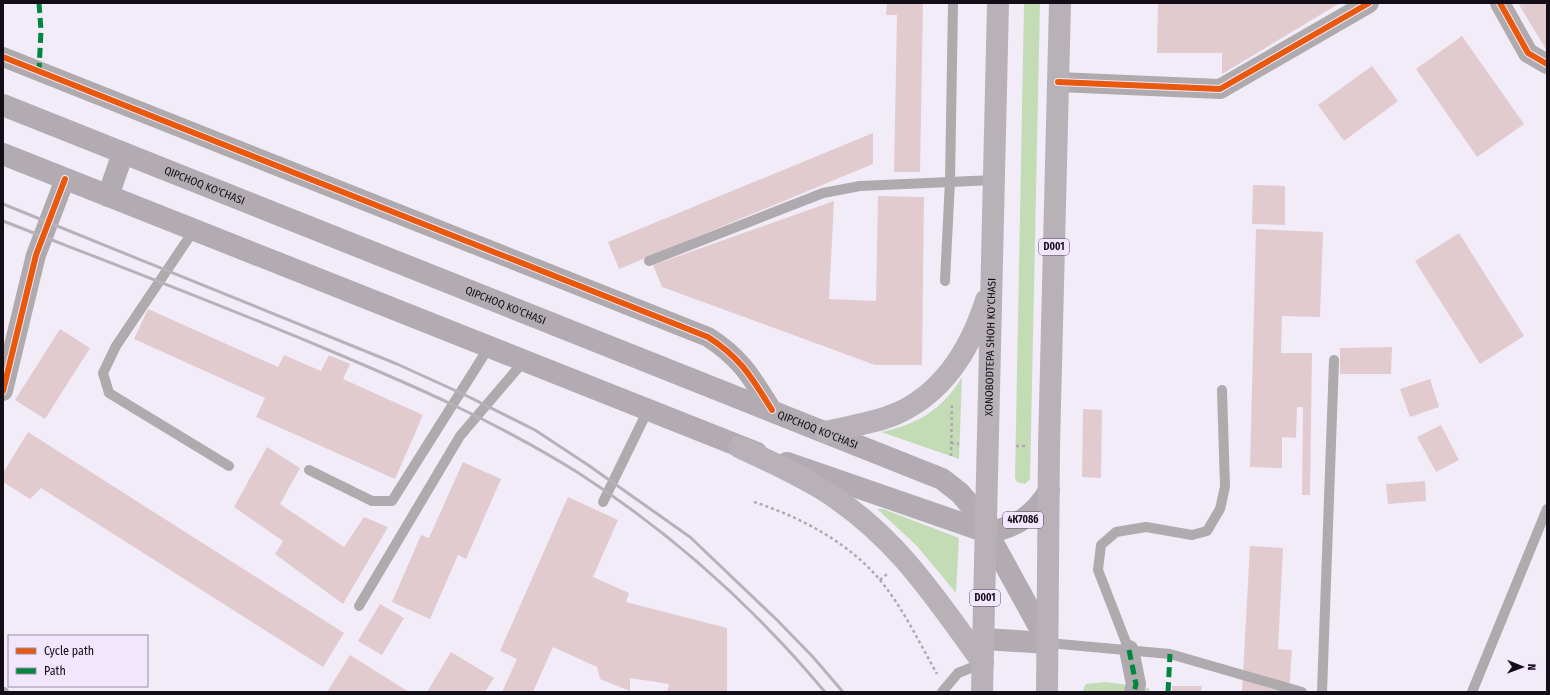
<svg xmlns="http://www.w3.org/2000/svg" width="1550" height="695" font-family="'Fira Sans Condensed',sans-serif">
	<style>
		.green { fill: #c4dcb6 }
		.building { fill: #e2cbcf }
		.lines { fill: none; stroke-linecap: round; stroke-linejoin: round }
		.path { stroke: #aea9ae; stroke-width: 2.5; stroke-dasharray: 3 3; stroke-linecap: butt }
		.lane { stroke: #afaaad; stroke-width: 10 }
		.street { stroke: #afaaad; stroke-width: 20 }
		.primary { stroke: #b2acb2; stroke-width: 22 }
		.highway { stroke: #b8b2b8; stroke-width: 22 }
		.rail { stroke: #b6b2b9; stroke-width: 3 }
		.quiet { stroke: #00873e; stroke-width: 5; stroke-dasharray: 10 5; stroke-linecap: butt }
		.cycleway-casing { stroke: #f2e6ff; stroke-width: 8 }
		.cycleway { stroke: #e8590c; stroke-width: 6 }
		.labels { text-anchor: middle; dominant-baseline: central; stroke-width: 3; stroke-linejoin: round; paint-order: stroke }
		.shield { fill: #f2e6ff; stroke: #554e5d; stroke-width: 1 }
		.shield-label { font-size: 10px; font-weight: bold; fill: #120d17 }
		.street-label { font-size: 11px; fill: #120d17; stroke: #f2e6ff }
	</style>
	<rect width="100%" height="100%" fill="#f2ecf9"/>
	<g class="green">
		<path d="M1024,3H1040L1030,479L1025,484L1017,482L1015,478Z"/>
		<path d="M962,377L959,459L881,432C918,424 942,410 962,377Z"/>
		<path d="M877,509H883L959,538L956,593L917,546Z"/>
		<path d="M1106,682L1149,688V692H1082L1086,684Z"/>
	</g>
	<g class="building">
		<path d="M887,3H923L920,172H894L897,15H886Z"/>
		<path d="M1158,3H1340L1222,74V53H1157Z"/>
		<path d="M1518,3H1547V51Z"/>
		<path d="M1462,36L1524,124L1477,157L1416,69Z"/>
		<path d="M1372,66L1398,101L1344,141L1318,105Z"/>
		<path d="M873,133V164L619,269L608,242Z"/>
		<path d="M1253,185L1285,186V225L1252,224Z"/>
		<path d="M878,196L924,197L922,365H875L662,287L653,265L834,201L829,299L876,301Z"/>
		<path d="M1256,229L1323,232L1320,317L1282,316L1281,353H1312L1310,495H1302L1303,407H1297L1296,438L1282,437V468L1250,467Z"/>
		<path d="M1459,233L1524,336L1480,364L1415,261Z"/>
		<path d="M148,309L278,367L284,355L321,371L329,355L350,364L343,379L423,415L395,479L256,417L265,398L134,339Z"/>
		<path d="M60,329L90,348L45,419L15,400Z"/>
		<path d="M1392,347L1391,374H1340V348Z"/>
		<path d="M1430,379L1439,407L1410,417L1400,389Z"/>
		<path d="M1083,409L1102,410L1101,478L1082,477Z"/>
		<path d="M1441,425L1459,460L1436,472L1417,437Z"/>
		<path d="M28,432L344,633L323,667L41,488L30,499L3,482V473Z"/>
		<path d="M267,447L300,468L280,504L344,547L364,517L388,527L343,604L275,554L283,541L234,507Z"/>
		<path d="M463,462L501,479L466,559L458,555L430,619L392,602L421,535L429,538Z"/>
		<path d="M1425,481L1426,501L1388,504L1386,484Z"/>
		<path d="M568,497L618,520L593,577L629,593L626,602L727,628V692H667L669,684L630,678V691L600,679L597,667L553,647L533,692H502L517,659L500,651Z"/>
		<path d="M1250,546L1283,548L1278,649L1292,650L1289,692H1242Z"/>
		<path d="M380,604L404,618L382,655L358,641Z"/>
		<path d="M451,652L494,678L485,692H427Z"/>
		<path d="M350,655L409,692H327Z"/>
		<path d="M1172,686H1202L1201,692H1172Z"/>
	</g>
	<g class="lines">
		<g class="path">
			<path d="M951,443L959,444"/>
			<path d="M1016,446H1027"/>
			<path d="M951,456L952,404"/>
			<path d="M754,502C800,517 848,542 880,580C903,608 919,642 937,674"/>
			<path d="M880,580L887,574"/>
		</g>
		<g class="lane">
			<path d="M194,230L116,346L103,373L109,393L229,466"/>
			<path d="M649,261L823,193L860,186L994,180"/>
			<path d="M945,281L950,181L953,3"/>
			<path d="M309,470L372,501H392L489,347"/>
			<path d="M603,502L648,410"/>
			<path d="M359,606L460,436L524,361"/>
			<path d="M1048,643L1170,654L1302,692"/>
			<path d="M1129,650L1098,570L1101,545L1116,532L1146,527L1192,535L1207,531L1220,509L1225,487L1222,390"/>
			<path d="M3,692H4"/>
			<path d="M942,692L958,673L983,663"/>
			<path d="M1322,692L1334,360"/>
			<path d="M1472,692L1547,509"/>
		</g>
		<g class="street">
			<path d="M1500,3L1528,53L1547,64"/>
			<path d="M3,57L708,337C741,358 752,378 772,410"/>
			<path d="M1058,82L1220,89L1369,3"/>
			<path d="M3,391L36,255L65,179"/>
			<path d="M1129,650L1136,684L1134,692"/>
		</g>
		<g class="primary">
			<path id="s1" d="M3,105L942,479L960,493L976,512L1048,643"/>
			<path d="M3,154L757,453"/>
			<path d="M108,196L123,153"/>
			<path d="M787,463L987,532C1015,529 1034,515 1049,491"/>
			<path d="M984,639L1048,643"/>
		</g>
		<g class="highway">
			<path d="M826,432C850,426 877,423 900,412C946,390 971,347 986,300"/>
			<path d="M739,447C770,462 803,476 831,495C900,541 936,599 983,663"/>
			<path id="s2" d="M982,692L998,3"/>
			<path d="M1047,692L1049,447L1060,3"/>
		</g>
		<g class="rail">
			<path d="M3,204L397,364L465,395L535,430L588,465L690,537L777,620L813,657L843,692"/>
			<path d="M3,221C111,263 219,304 326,349C412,385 497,422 577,472C670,532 754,607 825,692"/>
		</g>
		<g class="quiet">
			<path d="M39,3L41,30L39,71"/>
			<path d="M1129,650L1136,684L1134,692"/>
			<path d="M1168,692L1170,654"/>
		</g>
		<g class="cycleway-casing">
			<g id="cycleway">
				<path d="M1500,3L1528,53L1547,64"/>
				<path d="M3,57L708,337C741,358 752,378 772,410"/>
				<path d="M1058,82L1220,89L1369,3"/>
				<path d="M3,391L36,255L65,179"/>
			</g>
		</g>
		<use href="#cycleway" class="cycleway"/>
	</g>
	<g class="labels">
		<g class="shield">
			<rect x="1039" y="239" width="30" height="16" rx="3"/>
			<rect x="1003" y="512" width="40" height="16" rx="3"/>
			<rect x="970" y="590" width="30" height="16" rx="3"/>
		</g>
		<g class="shield-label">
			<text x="1054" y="247">D001</text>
			<text x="1023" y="520">4К708б</text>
			<text x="985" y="598">D001</text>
		</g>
		<g class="street-label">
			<text stroke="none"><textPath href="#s1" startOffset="217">QIPCHOQ KO'CHASI</textPath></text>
			<text stroke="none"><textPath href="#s1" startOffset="541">QIPCHOQ KO'CHASI</textPath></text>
			<text stroke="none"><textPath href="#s2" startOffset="345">XONOBODTEPA SHOH KO'CHASI</textPath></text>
			<text stroke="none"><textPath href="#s1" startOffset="877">QIPCHOQ KO'CHASI</textPath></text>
		</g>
	</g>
	<rect width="1550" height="695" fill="none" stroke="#120d17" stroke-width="8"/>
	<rect x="8" y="635" width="140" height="52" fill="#f2e6ff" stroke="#988fa2"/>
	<rect x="16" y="648" width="20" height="6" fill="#e8590c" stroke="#988fa2"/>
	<text x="44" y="655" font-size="12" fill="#120d17">Cycle path</text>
	<rect x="16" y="668" width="20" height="6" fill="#00873e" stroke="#988fa2"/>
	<text x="44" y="675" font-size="12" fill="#120d17">Path</text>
	<g transform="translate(1522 667) rotate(91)" stroke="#f2e6ff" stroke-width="3" paint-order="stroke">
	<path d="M0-3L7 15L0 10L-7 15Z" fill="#120d17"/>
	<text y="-6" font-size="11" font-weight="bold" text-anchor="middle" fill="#120d17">N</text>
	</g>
</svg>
